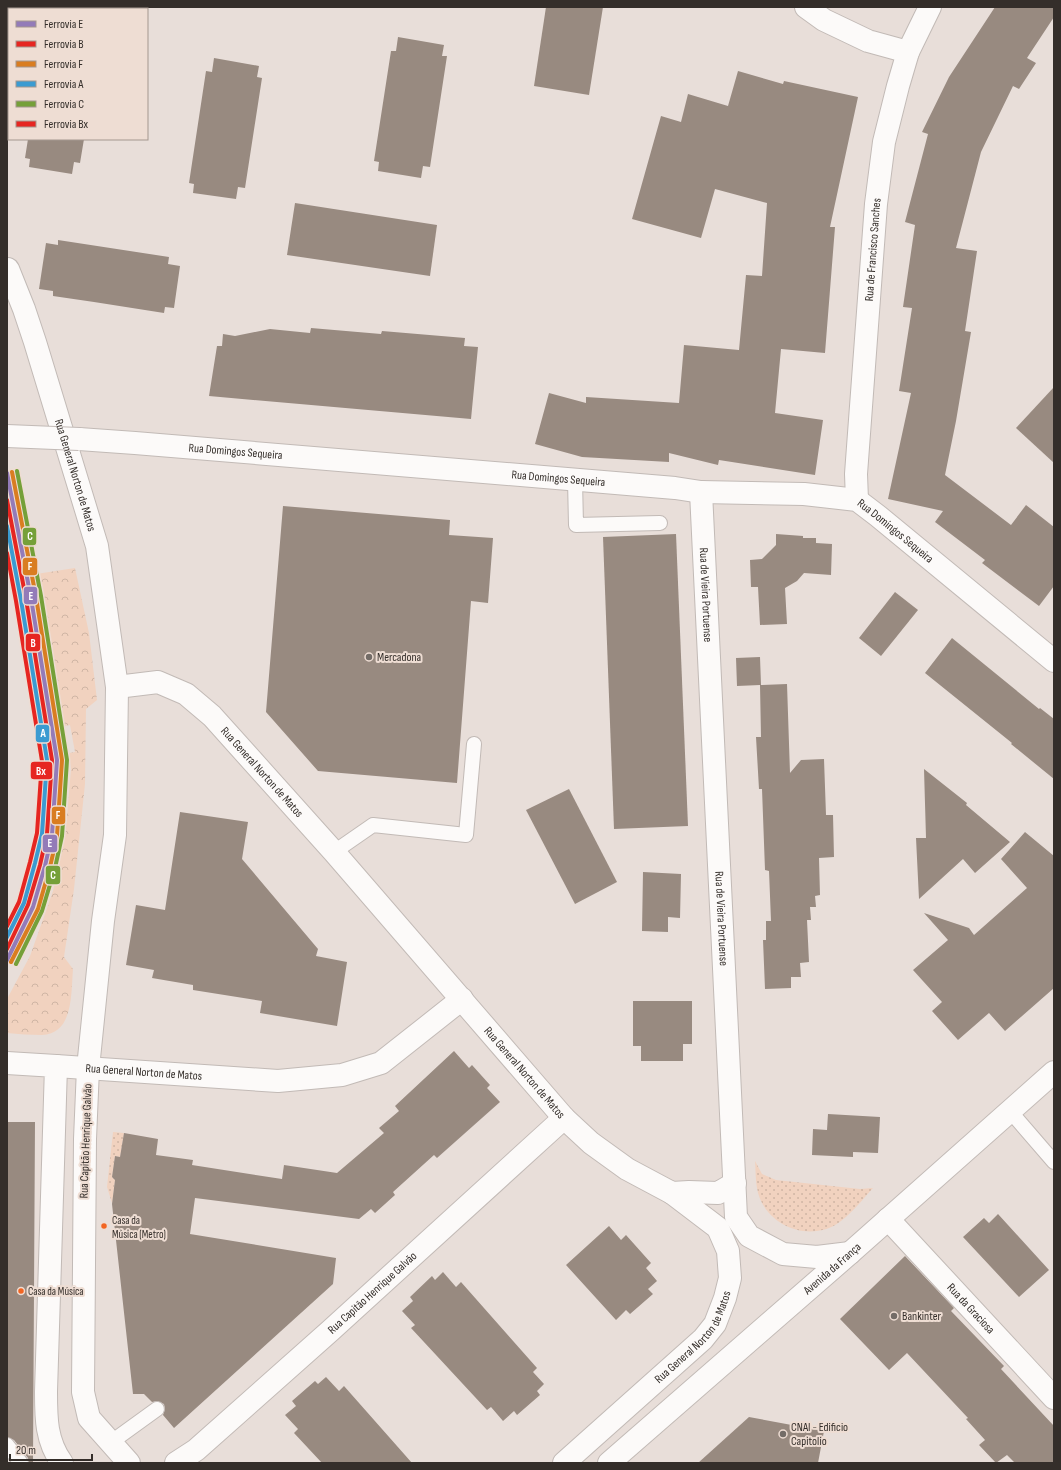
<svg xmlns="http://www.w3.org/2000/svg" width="1061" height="1470" font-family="'Sofia Sans Condensed',sans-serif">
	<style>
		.grass { fill: url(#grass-dots) }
		.park { fill: url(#park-crowns) }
		.building { fill: #988a80 }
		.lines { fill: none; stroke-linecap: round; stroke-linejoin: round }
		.lane-casing { stroke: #c2bab6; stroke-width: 16 }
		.street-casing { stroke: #c2bab6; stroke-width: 24 }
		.secondary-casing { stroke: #c2bab6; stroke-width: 24 }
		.lane { stroke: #fcfaf9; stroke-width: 14 }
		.street { stroke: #fcfaf9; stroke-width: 22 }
		.secondary { stroke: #fcfaf9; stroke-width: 22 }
		.secondary-bridge-casing { stroke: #c2bab6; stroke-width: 24; stroke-linecap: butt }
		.secondary-bridge { stroke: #fcfaf9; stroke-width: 22 }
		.rail-1-casing { stroke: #eeddd3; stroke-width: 7 }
		.rail-2-casing { stroke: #eeddd3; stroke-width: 7 }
		.rail-3-casing { stroke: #eeddd3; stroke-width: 7 }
		.rail-4-casing { stroke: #eeddd3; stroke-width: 7 }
		.rail-5-casing { stroke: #eeddd3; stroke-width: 7 }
		.rail-6-casing { stroke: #eeddd3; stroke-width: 7 }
		.rail-1 { stroke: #937bb8; stroke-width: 4 }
		.rail-2 { stroke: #e62621; stroke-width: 4 }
		.rail-3 { stroke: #d97d21; stroke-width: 4 }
		.rail-4 { stroke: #3b9bd1; stroke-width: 4 }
		.rail-5 { stroke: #75a039; stroke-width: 4 }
		.rail-6 { stroke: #e62621; stroke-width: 4 }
		.poi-dot { fill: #736c67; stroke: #eeddd3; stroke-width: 1.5 }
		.bus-dot { fill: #f26522; stroke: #eeddd3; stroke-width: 1.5 }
		.labels { text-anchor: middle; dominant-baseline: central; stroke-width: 4; stroke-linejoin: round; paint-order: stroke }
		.bus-label { font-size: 11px; fill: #342e2a; stroke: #eeddd3; text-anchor: start }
		.street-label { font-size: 12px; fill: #342e2a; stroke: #eeddd3 }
		.poi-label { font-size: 12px; fill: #342e2a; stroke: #eeddd3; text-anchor: start }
		.line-badge { stroke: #eeddd3; stroke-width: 1.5 }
		.badge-label { font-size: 11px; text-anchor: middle; font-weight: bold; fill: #fff }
	</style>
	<defs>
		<pattern id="grass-dots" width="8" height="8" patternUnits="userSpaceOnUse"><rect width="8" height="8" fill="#f1d2bf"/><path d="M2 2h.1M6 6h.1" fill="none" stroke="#cfb5a4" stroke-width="1.8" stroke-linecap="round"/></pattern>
		<pattern id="park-crowns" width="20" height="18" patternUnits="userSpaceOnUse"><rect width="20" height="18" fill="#f1d2bf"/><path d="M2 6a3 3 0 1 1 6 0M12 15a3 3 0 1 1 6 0" fill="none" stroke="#cfb5a4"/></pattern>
	</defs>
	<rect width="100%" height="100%" fill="#e8ded9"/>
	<g class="grass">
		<path d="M113,1132L124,1133L120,1157L115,1156L112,1177L115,1180L112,1203L107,1187Z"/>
		<path d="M755,1161L762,1174L776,1180L860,1189L873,1188C863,1199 853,1212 841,1221C816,1241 777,1231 762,1203C755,1190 756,1175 755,1161Z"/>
	</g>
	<path class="park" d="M75,568L89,633L97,700L86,709L85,784L74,889L64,957L73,969C71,992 74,1034 42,1035C30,1035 18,1034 7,1033V999L30,956L53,891L66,827L71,769L69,753L75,752L70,725L64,726L41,595L36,574Z"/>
	<g class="building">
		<path d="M546,7H603L589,95L534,86Z"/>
		<path d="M995,7H1054V17L1027,58L1036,63L1019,89L1013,86L981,152L956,248L977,251L965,331L971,332L956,421L945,475L1011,525L1026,505L1054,527V586L1039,606L982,563L985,560L935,522L943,511L888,499L911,393L899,391L912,308L903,307L915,225L905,222L928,134L922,132L949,77Z"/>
		<path d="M398,37L444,45L442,56H447L430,167L423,166L421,178L378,171L379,162L374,161L391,51H396Z"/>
		<path d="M214,58L259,66L257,77L262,78L245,188L238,187L236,199L193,193L194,184L189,183L206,71L212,72Z"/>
		<path d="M738,71L783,84L784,81L858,97L830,227H835L825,353L781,349L775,413L823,420L815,475L719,460L718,465L669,453V462L582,457L535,444L549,393L586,403V397L679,403L684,345L739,350L746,275L762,276L767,203L715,189L701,238L632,219L661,116L681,122L688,94L728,106Z"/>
		<path d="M28,139H84L80,163L74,162L72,174L29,167L30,159L25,158Z"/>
		<path d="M295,203L437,225L430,276L287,255Z"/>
		<path d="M58,240L169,257L168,264L180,266L174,308L165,307L164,313L94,302L53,296V291L39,289L46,243L58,245Z"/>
		<path d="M311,328L381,334L382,331L465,338L464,346L478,347L471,419L209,396L217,346H222L223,334L235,336L270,329L310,333Z"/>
		<path d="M1054,387V463L1016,428Z"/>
		<path d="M283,506L450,520L449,535L493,538L488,603L471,601L457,783L318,771L266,712Z"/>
		<path d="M676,534L688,826L614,829L603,537Z"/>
		<path d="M776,534L803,536V538H816V543L832,544L831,575L804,573L797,581L785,588L787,624L760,625L758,587H751L750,560L762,559L776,545Z"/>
		<path d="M895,592L918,610L881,656L859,638Z"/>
		<path d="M952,638L1039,709L1040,708L1054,719V779L1011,744L1012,743L925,673Z"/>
		<path d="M760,657L761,685L787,684L790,773L801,760L824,759L826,815H833L834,857L819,858L820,895L815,896L816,907H810L811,920H807L809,962L800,963L801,977H791V988L765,989L763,940H766V921H771L769,871L765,870L762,789H759L756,737H761L760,685L737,686L736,658Z"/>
		<path d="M924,769L967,803L966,805L1010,842L975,873L963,859L919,899L916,838H926Z"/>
		<path d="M569,789L617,882L575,904L526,810Z"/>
		<path d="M180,812L248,822L242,859L318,949L316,956L347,962L337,1026L260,1013L262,1001L193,990V985L152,978L154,970L126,965L136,905L165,910Z"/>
		<path d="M1025,832L1054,856V988L1005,1031L989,1013L958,1040L932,1011L942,1002L913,970L948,940L924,913L969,928L974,935L1027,888L1001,859Z"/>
		<path d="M643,872L681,874L680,918L668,917V932L642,931Z"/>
		<path d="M633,1001H692V1044H683V1061H641V1046H633Z"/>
		<path d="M454,1051L469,1068L472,1065L490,1085L487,1088L500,1102L437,1158L434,1155L393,1192L395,1195L375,1213L371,1209L359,1219L195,1198L190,1234L336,1258L333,1284L174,1428L163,1415L165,1409L164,1404L157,1401L152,1402L144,1394H133L112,1204L115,1180L112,1177L115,1156L120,1157L124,1133L158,1139L156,1155L193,1160L192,1165L282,1179L284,1165L337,1173L384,1133L379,1128L399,1111L395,1106Z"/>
		<path d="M828,1114L880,1117L878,1153L853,1152V1157L812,1155L813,1129L827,1130Z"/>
		<path d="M7,1122H35L33,1463H29L28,1458L14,1440L7,1437Z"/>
		<path d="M998,1214L1049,1270L1019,1297L963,1237L984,1218L989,1223Z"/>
		<path d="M609,1226L621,1240L626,1235L651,1263L646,1268L657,1281L648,1289L653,1294L630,1314L626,1310L616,1320L566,1265Z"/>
		<path d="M905,1256L954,1308L951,1311L1004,1366L1001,1369L1054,1426V1463H1015L1007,1455L996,1463L979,1445L985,1440L966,1419L968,1418L907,1353L889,1370L840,1319Z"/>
		<path d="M443,1272L456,1287L461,1282L537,1368L533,1372L544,1384L537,1391L540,1395L517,1415L514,1411L503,1421L491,1407L487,1410L411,1328L415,1325L402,1311L413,1301L410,1297L432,1276L435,1280Z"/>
		<path d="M326,1377L339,1391L344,1386L412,1463H322L294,1433L298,1429L285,1415L296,1406L292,1401L315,1381L318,1384Z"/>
		<path d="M749,1417L824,1431L818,1463H698Z"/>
	</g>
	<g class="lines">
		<g class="lane-casing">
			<g id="lane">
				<path d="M575,480L576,525L660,523"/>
				<path d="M334,852L373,825L466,835L474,744"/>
				<path d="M1010,1111L1054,1162"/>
				<path d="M110,1443L157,1409"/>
				<path d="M7,1445L21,1463"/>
			</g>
		</g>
		<g class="street-casing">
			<g id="street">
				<path d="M806,7L824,20L868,41L908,52"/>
				<path id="s1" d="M8,269L24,309L35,342L97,546L117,687L115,835L103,921L88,1068L85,1139L83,1392L89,1418L129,1463"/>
				<path id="s2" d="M701,492L736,1217L749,1236L783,1254L817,1257L850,1253"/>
				<path id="s3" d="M857,500L856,474L876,204L884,142L898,86L908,52L930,7"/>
				<path id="s4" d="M117,687L158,682L186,694L212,716L334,852L564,1118L591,1143L627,1169L672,1193L689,1192L718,1193L735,1183"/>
				<path id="s5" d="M56,1066L278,1081L342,1075L381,1063L462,999"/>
				<path id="s6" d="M888,1219L1054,1398"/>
				<path id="s7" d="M176,1463L196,1450L330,1331L564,1118"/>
				<path id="s8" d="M564,1463L703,1339L715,1324L725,1298L730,1278L728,1251L718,1228L672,1193"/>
			</g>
		</g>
		<g class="secondary-casing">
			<g id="secondary">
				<path id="s9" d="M79,439L135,443L675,488L701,492L804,494L857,500L878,516L1054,661"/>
				<path d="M7,1063L56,1066L46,1392C46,1418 46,1441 62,1463"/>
				<path id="s10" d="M609,1463L850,1253L1054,1072"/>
			</g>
		</g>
		<use href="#lane" class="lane"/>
		<use href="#street" class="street"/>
		<use href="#secondary" class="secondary"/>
		<g class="secondary-bridge-casing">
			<path id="secondary-bridge" d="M7,436L79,439"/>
		</g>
		<use href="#secondary-bridge" class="secondary-bridge"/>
		<g class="rail-1-casing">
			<path id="rail-1" d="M7,473L31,598L57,760L52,835L45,866L33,907L7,960"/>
		</g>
		<g class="rail-2-casing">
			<path id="rail-2" d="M7,500L26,599L52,760L47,834L40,865L28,905L7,949"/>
		</g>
		<g class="rail-3-casing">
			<path id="rail-3" d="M11,962L38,909L50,867L57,836L62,760L36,597L12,472"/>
		</g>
		<g class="rail-4-casing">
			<path id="rail-4" d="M7,526L21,600L47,760L42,834L35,863L24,903L7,937"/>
		</g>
		<g class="rail-5-casing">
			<path id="rail-5" d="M16,964L42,911L55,868L62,836L67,760L41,596L17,471"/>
		</g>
		<g class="rail-6-casing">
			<path id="rail-6" d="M7,553L16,601L42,761L37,833L30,862L19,902L7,926"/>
		</g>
		<use href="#rail-1" class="rail-1"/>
		<use href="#rail-2" class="rail-2"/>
		<use href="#rail-3" class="rail-3"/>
		<use href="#rail-4" class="rail-4"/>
		<use href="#rail-5" class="rail-5"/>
		<use href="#rail-6" class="rail-6"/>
	</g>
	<g class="poi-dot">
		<circle cx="369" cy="657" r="4"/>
		<circle cx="894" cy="1316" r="4"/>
		<circle cx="783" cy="1434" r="4"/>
	</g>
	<g class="bus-dot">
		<circle cx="104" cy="1226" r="3.5"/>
		<circle cx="21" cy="1291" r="3.5"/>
	</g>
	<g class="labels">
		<g class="bus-label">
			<text x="112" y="1220">Casa da<tspan x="112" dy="14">Música (Metro)</tspan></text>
			<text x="28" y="1291">Casa da Música</text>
		</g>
		<g class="street-label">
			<text stroke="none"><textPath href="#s3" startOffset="251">Rua de Francisco Sanches</textPath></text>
			<text stroke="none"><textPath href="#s9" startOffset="157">Rua Domingos Sequeira</textPath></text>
			<text stroke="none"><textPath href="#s1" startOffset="217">Rua General Norton de Matos</textPath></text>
			<text stroke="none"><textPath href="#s9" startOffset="481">Rua Domingos Sequeira</textPath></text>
			<text stroke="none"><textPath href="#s9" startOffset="830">Rua Domingos Sequeira</textPath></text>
			<text stroke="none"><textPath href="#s2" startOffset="103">Rua de Vieira Portuense</textPath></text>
			<text stroke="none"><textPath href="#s4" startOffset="181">Rua General Norton de Matos</textPath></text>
			<text stroke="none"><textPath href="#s2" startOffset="427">Rua de Vieira Portuense</textPath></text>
			<text stroke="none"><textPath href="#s5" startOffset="88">Rua General Norton de Matos</textPath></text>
			<text stroke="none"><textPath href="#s4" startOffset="580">Rua General Norton de Matos</textPath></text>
			<text transform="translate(86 1141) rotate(-88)">Rua Capitão Henrique Galvão</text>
			<text stroke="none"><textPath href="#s10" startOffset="296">Avenida da França</textPath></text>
			<text stroke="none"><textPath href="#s7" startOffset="260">Rua Capitão Henrique Galvão</textPath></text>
			<text stroke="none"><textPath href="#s6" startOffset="122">Rua da Graciosa</textPath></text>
			<text stroke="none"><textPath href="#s8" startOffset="182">Rua General Norton de Matos</textPath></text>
		</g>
		<g class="poi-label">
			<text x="377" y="657">Mercadona</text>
			<text x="902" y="1316">Bankinter</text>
			<text x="791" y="1427">CNAI - Edificio<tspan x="791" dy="14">Capitolio</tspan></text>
		</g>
	</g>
	<g class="line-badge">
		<rect x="22" y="527" width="15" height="19" rx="4" fill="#75a039"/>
		<rect x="22" y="557" width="16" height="19" rx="4" fill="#d97d21"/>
		<rect x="23" y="586" width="15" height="19" rx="4" fill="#937bb8"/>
		<rect x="25" y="633" width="16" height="19" rx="4" fill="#e62621"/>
		<rect x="35" y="724" width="15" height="19" rx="4" fill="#3b9bd1"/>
		<rect x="30" y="761" width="23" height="19" rx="4" fill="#e62621"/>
		<rect x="51" y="806" width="15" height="19" rx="4" fill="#d97d21"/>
		<rect x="42" y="834" width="16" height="19" rx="4" fill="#937bb8"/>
		<rect x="45" y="865" width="16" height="20" rx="4" fill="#75a039"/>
	</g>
	<g class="badge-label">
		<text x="30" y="540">C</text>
		<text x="30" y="570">F</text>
		<text x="31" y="600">E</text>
		<text x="33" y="647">B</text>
		<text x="43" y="737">A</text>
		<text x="41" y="775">Bx</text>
		<text x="58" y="819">F</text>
		<text x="50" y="847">E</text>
		<text x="53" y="879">C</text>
	</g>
	<rect width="1061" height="1470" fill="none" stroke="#342e2a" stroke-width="16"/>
	<rect x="8" y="8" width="140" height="132" fill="#eeddd3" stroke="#a4978f"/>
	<rect x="16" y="21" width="20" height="6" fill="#937bb8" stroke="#a4978f"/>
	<text x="44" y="28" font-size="12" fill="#342e2a">Ferrovia E</text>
	<rect x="16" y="41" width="20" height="6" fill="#e62621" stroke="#a4978f"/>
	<text x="44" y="48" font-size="12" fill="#342e2a">Ferrovia B</text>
	<rect x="16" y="61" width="20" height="6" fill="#d97d21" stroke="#a4978f"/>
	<text x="44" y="68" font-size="12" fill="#342e2a">Ferrovia F</text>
	<rect x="16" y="81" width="20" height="6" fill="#3b9bd1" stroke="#a4978f"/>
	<text x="44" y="88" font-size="12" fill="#342e2a">Ferrovia A</text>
	<rect x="16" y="101" width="20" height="6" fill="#75a039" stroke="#a4978f"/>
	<text x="44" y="108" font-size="12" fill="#342e2a">Ferrovia C</text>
	<rect x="16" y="121" width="20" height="6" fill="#e62621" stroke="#a4978f"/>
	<text x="44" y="128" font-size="12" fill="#342e2a">Ferrovia Bx</text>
	<path d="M10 1454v6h82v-6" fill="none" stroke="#342e2a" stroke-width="2"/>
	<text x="16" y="1454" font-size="12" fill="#342e2a" stroke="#eeddd3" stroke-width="3" paint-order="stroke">20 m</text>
</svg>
